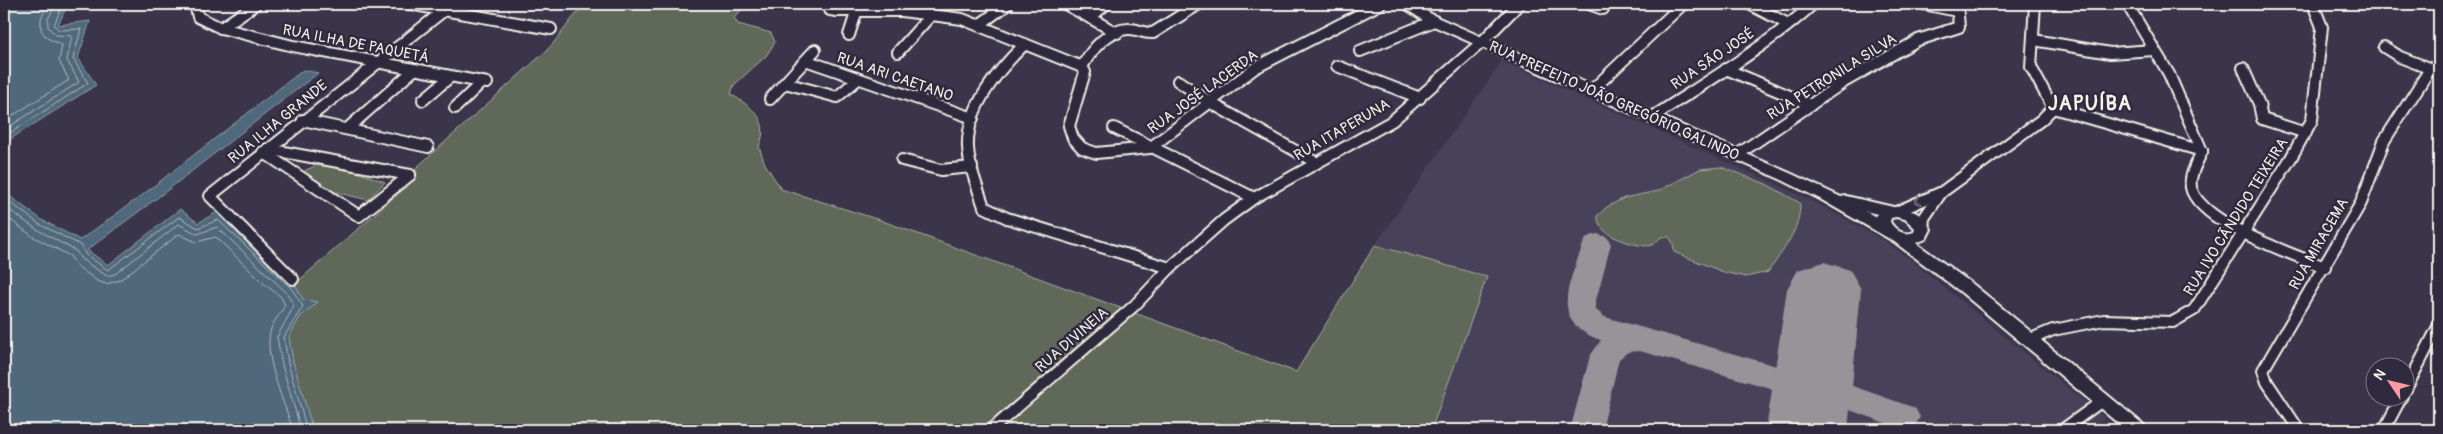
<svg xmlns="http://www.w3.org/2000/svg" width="2443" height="434" font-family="Pangolin,sans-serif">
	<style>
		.built { fill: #47425a }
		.green { fill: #60675a; stroke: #aaaca1 }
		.water { fill: #50677b; stroke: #929ea7 }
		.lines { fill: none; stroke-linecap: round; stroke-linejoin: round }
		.shore { stroke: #b2babc; stroke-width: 1 }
		.taxiway { fill: #979399; fill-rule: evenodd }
		.runway { fill: #979399; fill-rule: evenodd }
		.street-casing { stroke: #f4f1e8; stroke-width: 14 }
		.secondary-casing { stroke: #f4f1e8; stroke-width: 4 }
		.street { stroke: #2f2a3d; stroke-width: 10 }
		.secondary { fill: #2f2a3d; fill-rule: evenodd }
		.oneway { stroke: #747079 }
		.labels { text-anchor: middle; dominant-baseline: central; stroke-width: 5; stroke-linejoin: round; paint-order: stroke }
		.street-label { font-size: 15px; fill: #f4f1e8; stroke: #2f2a3d }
		.district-label { font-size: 20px; font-weight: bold; letter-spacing: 1px; fill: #f4f1e8; stroke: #2f2a3d }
	</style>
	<rect width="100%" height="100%" fill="#3a354a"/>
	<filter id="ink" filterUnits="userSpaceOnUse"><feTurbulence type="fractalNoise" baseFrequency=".02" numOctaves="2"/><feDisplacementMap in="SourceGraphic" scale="10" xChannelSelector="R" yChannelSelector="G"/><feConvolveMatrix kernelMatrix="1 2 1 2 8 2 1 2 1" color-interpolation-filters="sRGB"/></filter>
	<g filter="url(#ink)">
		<path class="built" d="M1502,61L1767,180L1820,205L1883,240L1911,260L2105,418L2084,430H1431L1487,277L1375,245Z"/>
		<g class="green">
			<path d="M586,4H747L734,18L738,24L771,33L775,42L766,56L734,85L731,94C752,108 771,119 759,147L765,164L781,189L880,220L1296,372L1375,245L1487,277L1431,430H313L293,362L289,337L300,317L318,302L303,300L295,284L406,187L416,175V168L546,51C562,35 570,18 586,4Z"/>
			<path d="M320,164L343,167L385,182L368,200C345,194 321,191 302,175L306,170Z"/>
			<path d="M1721,167L1766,184L1800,203C1801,229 1782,252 1768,272L1746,277L1723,272L1674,252L1673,243L1669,237H1661C1659,239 1656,243 1652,245C1642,249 1611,238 1604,230C1600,227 1598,221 1597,216L1607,207L1624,198L1658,191L1700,169Z"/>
		</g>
		<g class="water">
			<path d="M4,4H68L58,25L90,21L78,58L96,85L4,143Z"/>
			<path d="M303,70L318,73L165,192L87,250L108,265L180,209L198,223L217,212L275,269L295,284L303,300L318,302L300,317L289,337L293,362L313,430H4V192L42,220L80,240L141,196Z"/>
		</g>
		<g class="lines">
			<g class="shore">
				<path d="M4,121L69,80L59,61L62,45L47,38L41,30V19L47,4"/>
				<path d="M4,130L79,82L67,60L72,36L56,35L48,27V19L56,4"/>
				<path d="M4,137L88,83L73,59L81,29L59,30L54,25L63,4"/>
				<path d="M4,198L39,224L82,246L85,254L108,270L179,217L198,228L218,220L291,288L303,306L284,337L288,363L307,430"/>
				<path d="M4,206L36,229L76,251L81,259L107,276L115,274L179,224L197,234L217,227L286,292L294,306L277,337L282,365L301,430"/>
				<path d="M4,215L32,236L70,256L77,266L97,281L106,284L120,280L179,234L196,242L216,237L262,282L281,297L285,305C281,314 272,322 270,332C264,359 285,404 293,430"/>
			</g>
			<path class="taxiway" d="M1597,234L1607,237L1611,244L1595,304L1596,310L1605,317L1780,367L1801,369L1800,364L1804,356L1815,352L1826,356L1833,374L1844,383L1915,408L1920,417L1915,426L1904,430L1820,399L1825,411L1820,420L1809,424L1798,420L1789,401L1770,388L1640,351L1628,352L1619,359L1602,430H1570L1590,356L1601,340C1547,323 1570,282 1583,244L1587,237Z"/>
			<path class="runway" d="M1824,262L1850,270L1861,289L1848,430H1766L1787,289L1798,270Z"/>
			<g class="street-casing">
				<g id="street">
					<path d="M195,4L198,17L221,28L293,46L487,83"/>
					<path d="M409,4L551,29"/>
					<path d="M827,4L830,10L837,11H902L962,19L1082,67"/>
					<path d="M1065,4L1117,33"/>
					<path d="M1199,4L1153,33C1144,34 1138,29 1130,29C1109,28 1091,50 1082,67L1085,72L1069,126L1073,138L1082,148L1096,153L1150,148L1255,68L1380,4"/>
					<path d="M1589,4L1603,9"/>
					<path d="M1749,4L1788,24"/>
					<path d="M1923,4L1957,11"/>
					<path d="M2035,4L2031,67L2053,108"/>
					<path d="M2127,4L2169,74L2202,151"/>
					<path d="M1090,18L1106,4"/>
					<path d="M979,25L1008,4"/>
					<path d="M221,28L256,4"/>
					<path d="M849,35L857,10"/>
					<path d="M2034,40L2110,53L2154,50"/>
					<path d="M1024,45C998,70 966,109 968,147C969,168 978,188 984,207L1007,218L1170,268"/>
					<path d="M2384,47L2400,57L2439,72"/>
					<path d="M1360,51L1434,21"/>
					<path d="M898,52L932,14"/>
					<path d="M808,61L973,118"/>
					<path d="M1337,66L1420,98"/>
					<path d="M2243,68L2259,104L2262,119L2306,133"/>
					<path d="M1726,69L1811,105"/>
					<path d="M1178,81L1211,103L1315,162"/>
					<path d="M785,83L837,97L858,79"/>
					<path d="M1591,91L1683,4"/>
					<path d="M770,99L815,50"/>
					<path d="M423,100L450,77"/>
					<path d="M455,108L482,82"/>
					<path d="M2053,108L2202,151"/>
					<path d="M1651,118C1706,82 1765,48 1813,4"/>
					<path d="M303,120L428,147"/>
					<path d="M1114,128L1254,198"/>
					<path d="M347,129L414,70"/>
					<path d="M267,149L410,175"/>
					<path d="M2202,151C2197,163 2187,178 2192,191C2206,225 2292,254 2325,267"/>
					<path d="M263,152L359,216L410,175"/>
					<path d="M1737,155L1844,82L1918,40L1959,27L1957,4"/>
					<path d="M902,160L941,170L972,167"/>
					<path d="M1896,212L1942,192L2041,120L2053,108"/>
					<path d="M1923,229L1924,218L1941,193"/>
					<path d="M293,279L210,196L452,4"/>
					<path d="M2031,339L2053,330L2104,320L2173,322L2194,310L2291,158L2312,120L2322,27L2313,4"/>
					<path d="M2406,389L2439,325"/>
					<path d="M991,430L1135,305L1170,268L1224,220L1254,198L1392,121L1482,42L1519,4"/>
					<path d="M2062,430L2102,401"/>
					<path d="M2299,430L2267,382L2263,370L2361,203L2384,141L2430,69"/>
					<path d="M2384,430L2402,396"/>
				</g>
			</g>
			<g class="secondary-casing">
				<path id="secondary" d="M1398,4H1413L1439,18L1792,174L1841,197L1846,196L1915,212L1923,217L1931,229L1926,239L1916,243L1974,285L2144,425L2147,430H2126L1962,293L1893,241L1820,199L1782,180L1429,24ZM1865,211L1877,214L1876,217ZM1896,217L1905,219L1915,228L1914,232C1904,236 1896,231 1890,222L1891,218Z"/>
			</g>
			<use href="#street" class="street"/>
			<use href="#secondary" class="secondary"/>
		</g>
		<defs><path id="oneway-chevron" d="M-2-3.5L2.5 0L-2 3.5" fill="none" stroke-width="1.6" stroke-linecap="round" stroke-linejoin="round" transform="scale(1.25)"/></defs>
		<use class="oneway" href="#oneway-chevron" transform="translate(1918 201) rotate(159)"/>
	</g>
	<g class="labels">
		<g class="street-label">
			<text transform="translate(356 44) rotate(11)">RUA ILHA DE PAQUETÁ</text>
			<text transform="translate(1713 59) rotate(-34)">RUA SÃO JOSÉ</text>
			<text transform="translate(895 77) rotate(19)">RUA ARI CAETANO</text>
			<text transform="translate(1832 77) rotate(-32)">RUA PETRONILA SILVA</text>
			<text transform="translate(1203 92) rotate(-36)">RUA JOSÉ LACERDA</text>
			<text transform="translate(1614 101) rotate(24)">RUA PREFEITO JOÃO GREGÓRIO GALINDO</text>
			<text transform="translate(278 122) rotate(-39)">RUA ILHA GRANDE</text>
			<text transform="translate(1342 130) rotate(-30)">RUA ITAPERUNA</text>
			<text transform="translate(2236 217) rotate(-58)">RUA IVO CÃNDIDO TEIXEIRA</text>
			<text transform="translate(2319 244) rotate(-60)">RUA MIRACEMA</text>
			<text transform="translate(1072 340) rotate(-41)">RUA DIVINEIA</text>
		</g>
		<g class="district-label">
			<text x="2090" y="103">JAPUÍBA</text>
		</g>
	</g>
	<rect width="2443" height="434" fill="none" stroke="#2f2a3d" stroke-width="20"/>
	<rect x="10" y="10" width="2423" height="414" fill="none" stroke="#f4f1e8" stroke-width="2" filter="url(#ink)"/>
	<g transform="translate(2390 382) rotate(305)"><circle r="24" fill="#2f2a3d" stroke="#7e7a81"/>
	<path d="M0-4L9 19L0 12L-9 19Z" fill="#ff9aa2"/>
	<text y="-8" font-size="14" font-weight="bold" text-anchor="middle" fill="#f4f1e8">N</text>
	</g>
</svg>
